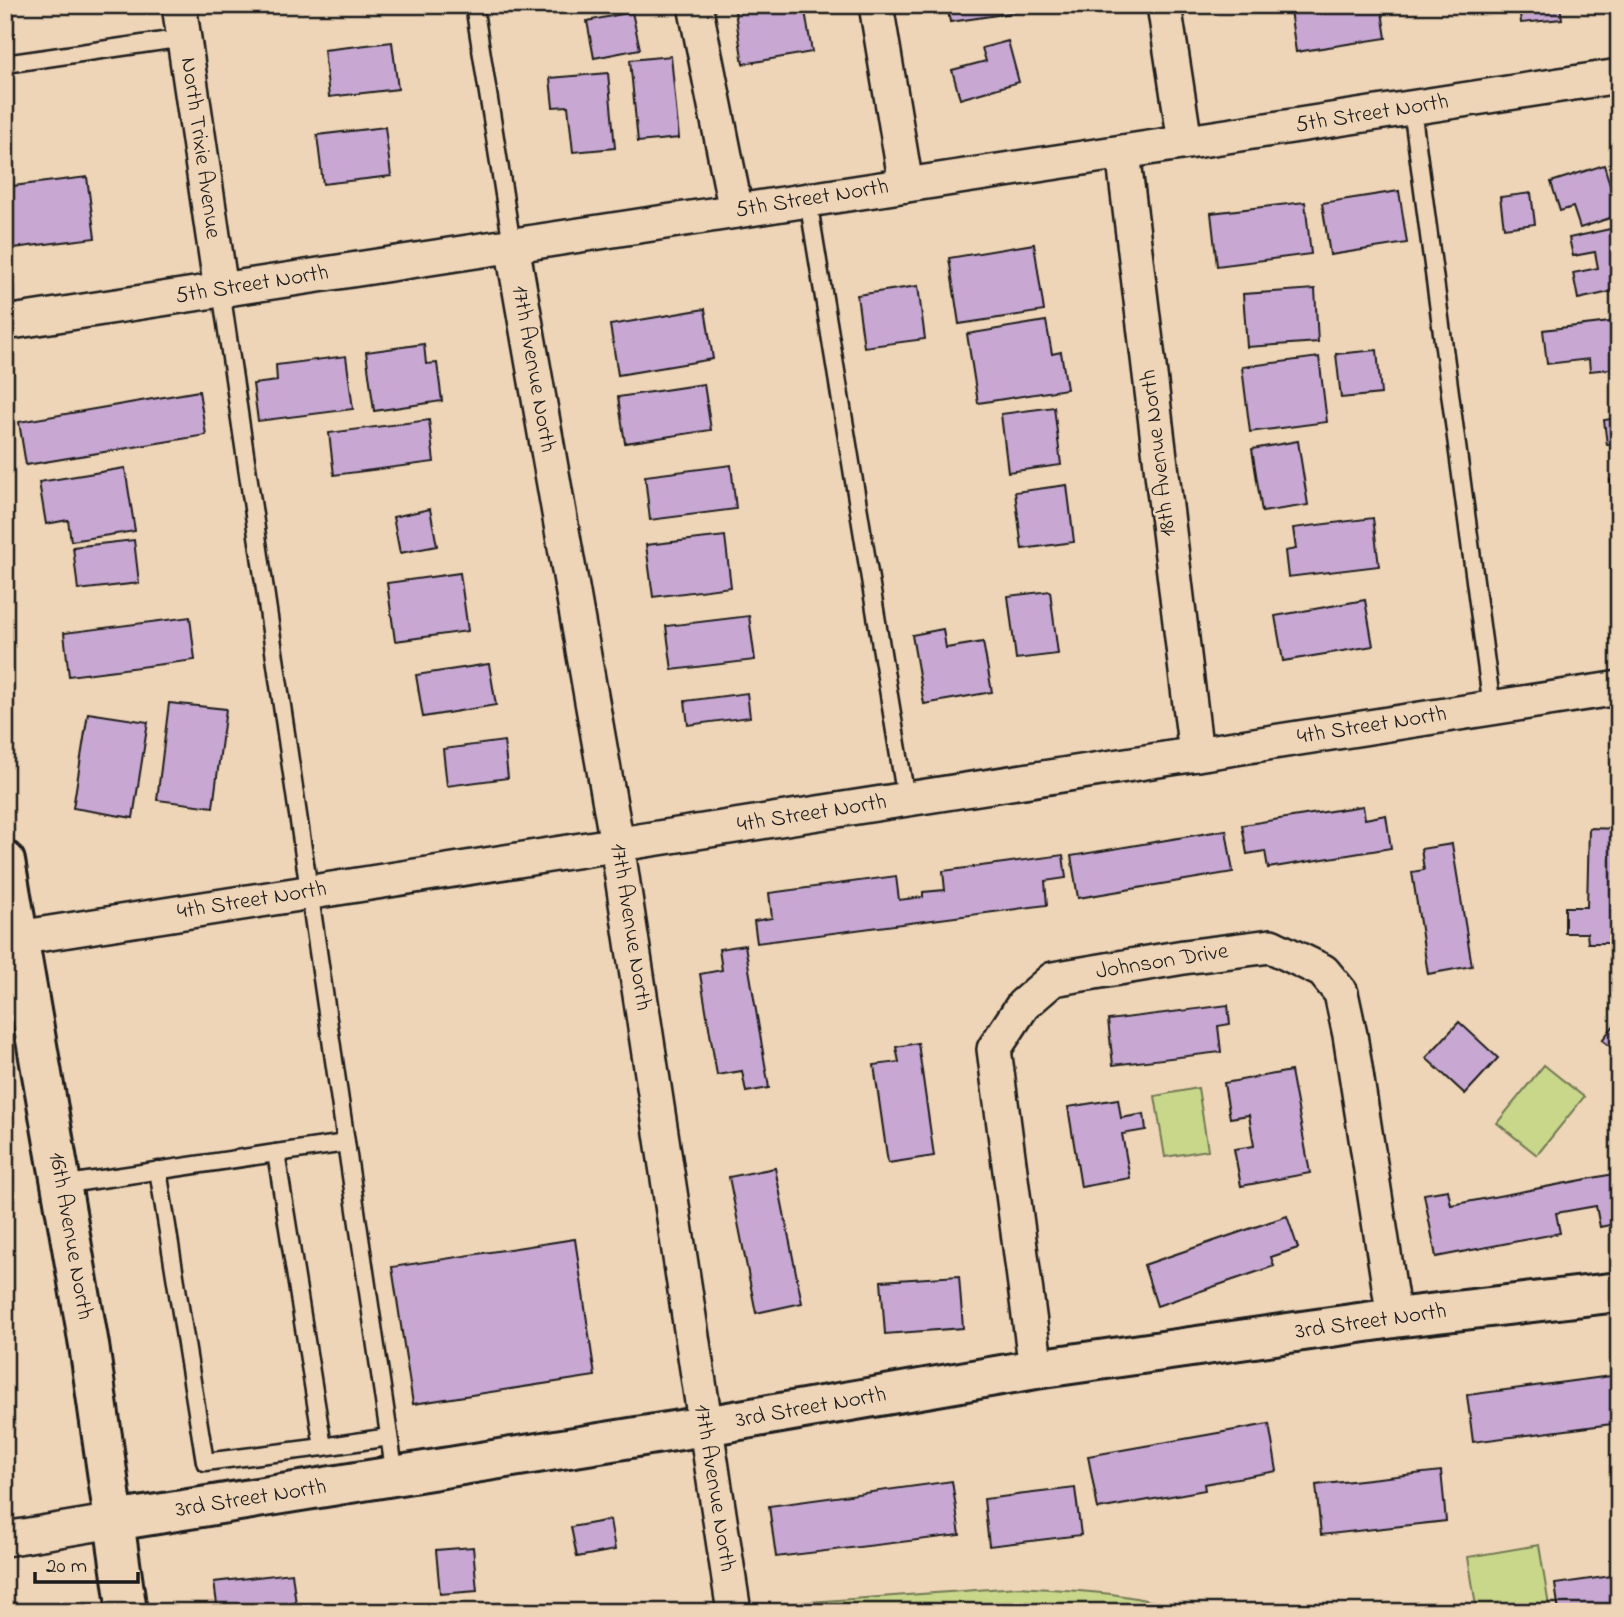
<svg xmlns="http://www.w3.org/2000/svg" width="1624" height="1617" font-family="'Indie Flower',sans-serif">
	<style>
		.green { fill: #c9d78b; stroke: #727a54; stroke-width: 2 }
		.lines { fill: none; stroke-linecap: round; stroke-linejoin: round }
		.stream { stroke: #63909d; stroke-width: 10 }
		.building { fill: #c8a8d3; stroke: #1c1c1c; stroke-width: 2 }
		.service-casing { stroke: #1c1c1c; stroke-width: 21 }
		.minor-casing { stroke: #1c1c1c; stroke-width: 38 }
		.tertiary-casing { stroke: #1c1c1c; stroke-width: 44 }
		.secondary-casing { stroke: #1c1c1c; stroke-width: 44 }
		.service { stroke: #efd5b7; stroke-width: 16 }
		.minor { stroke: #efd5b7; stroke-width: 33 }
		.tertiary { stroke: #efd5b7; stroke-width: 38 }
		.secondary { stroke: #efd5b7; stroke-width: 38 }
		.labels { text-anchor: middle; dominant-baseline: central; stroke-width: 5; stroke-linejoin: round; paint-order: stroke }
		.street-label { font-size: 23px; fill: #1c1c1c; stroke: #efd5b7 }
	</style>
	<rect width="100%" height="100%" fill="#efd5b7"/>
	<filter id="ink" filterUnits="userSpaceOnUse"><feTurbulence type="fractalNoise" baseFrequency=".0143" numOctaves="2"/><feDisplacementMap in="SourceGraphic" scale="14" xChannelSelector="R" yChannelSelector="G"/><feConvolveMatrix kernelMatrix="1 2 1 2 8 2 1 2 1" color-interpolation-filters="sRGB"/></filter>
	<g filter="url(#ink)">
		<g class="green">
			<path d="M1544,1065L1584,1097L1537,1155L1497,1123Z"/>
			<path d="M1198,1088L1208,1150L1165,1157L1155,1096Z"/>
			<path d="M1539,1545L1550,1612H1477L1468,1557Z"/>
			<path d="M1018,1587C1073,1591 1134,1591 1186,1612H756L755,1606Z"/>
		</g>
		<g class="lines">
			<path class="stream" d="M1017,1612H1024"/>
		</g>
		<g class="building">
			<path d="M734,5H804L812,52L743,64Z"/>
			<path d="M947,5H1065L950,22Z"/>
			<path d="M1323,5H1381L1386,38L1296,52L1290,10Z"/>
			<path d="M1519,5H1560L1562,19L1521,23Z"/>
			<path d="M632,12L640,49L594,58L587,21Z"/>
			<path d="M1008,41L1019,82L960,99L952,70L986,61L982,48Z"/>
			<path d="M392,42L398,89L329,97L324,50Z"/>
			<path d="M671,56L679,138L638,142L630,60Z"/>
			<path d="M608,73L615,148L573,152L568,106L553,107L550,78Z"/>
			<path d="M385,127L391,176L323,184L317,135Z"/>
			<path d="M1604,165L1619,215L1580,228L1573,207L1560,211L1551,182Z"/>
			<path d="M87,177L95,238L5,249V187Z"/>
			<path d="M1399,191L1407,243L1330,255L1322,203Z"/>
			<path d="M1531,193L1535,224L1504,228L1500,197Z"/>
			<path d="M1305,202L1311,254L1217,266L1211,213Z"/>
			<path d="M1619,227V290L1578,299L1573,273L1598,268L1595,252L1573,256L1569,238Z"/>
			<path d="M1034,244L1044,311L959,324L949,258Z"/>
			<path d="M918,286L925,339L864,347L857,295Z"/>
			<path d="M1315,289L1318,342L1247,347L1243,294Z"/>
			<path d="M705,309L713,359L618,375L610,325Z"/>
			<path d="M1046,321L1052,354L1061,352L1067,389L978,403L967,334Z"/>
			<path d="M1619,321V368L1590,371L1589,359L1547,364L1543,330Z"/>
			<path d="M424,344L426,364L437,363L442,401L374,411L366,352Z"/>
			<path d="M1377,350L1381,394L1341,398L1336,354Z"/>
			<path d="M346,356L353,409L258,421L253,384L277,381L276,365Z"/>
			<path d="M1319,357L1327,422L1250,432L1242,367Z"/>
			<path d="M704,384L711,430L625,443L618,397Z"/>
			<path d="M199,391L206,435L26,465L19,422Z"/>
			<path d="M1054,407L1061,465L1008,472L1001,414Z"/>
			<path d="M1619,418V444L1607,445L1604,420Z"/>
			<path d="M429,420L434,462L334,475L329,433Z"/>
			<path d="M1298,441L1308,505L1262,512L1252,449Z"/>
			<path d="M731,465L736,509L650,520L645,476Z"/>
			<path d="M125,468L135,531L71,541L68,520L46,524L39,482Z"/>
			<path d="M1619,479V516L1615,517L1610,480Z"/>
			<path d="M1067,485L1074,542L1022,549L1015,492Z"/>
			<path d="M430,509L437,546L400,553L393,517Z"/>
			<path d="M1373,518L1379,566L1288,577L1285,551L1296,549L1293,528Z"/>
			<path d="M725,536L731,587L653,597L646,545Z"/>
			<path d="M134,540L139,583L78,590L73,547Z"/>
			<path d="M460,573L468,631L395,641L387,583Z"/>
			<path d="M1050,591L1058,654L1016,659L1008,596Z"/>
			<path d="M1365,600L1373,646L1283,661L1275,616Z"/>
			<path d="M749,616L755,660L672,670L666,626Z"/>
			<path d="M190,617L195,660L69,676L64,633Z"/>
			<path d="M943,629L946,648L983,642L992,692L924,704L912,635Z"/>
			<path d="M489,664L496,705L423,717L416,675Z"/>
			<path d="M747,693L750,717L688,725L685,701Z"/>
			<path d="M169,703L226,709L213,807L157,800Z"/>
			<path d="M88,713L148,722L133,818L73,808Z"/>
			<path d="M504,741L508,778L447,786L443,749Z"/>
			<path d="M1363,806L1365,819L1386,815L1391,848L1268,868L1265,851L1247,854L1242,825Z"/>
			<path d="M1589,828L1619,829V943H1588L1587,933H1565V907H1587Z"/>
			<path d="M1226,830L1233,872L1078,898L1071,856Z"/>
			<path d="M1452,844L1472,966L1428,974L1412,872L1424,870L1421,849Z"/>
			<path d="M1063,855L1066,878L1045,881L1047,905L757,943L754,921L772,918L769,893L896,876L899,900L923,897V892L945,890L943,871Z"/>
			<path d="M745,945L769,1088L746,1092L742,1071L717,1075L700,974L722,970L719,949Z"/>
			<path d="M1228,1005L1230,1024L1218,1026L1221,1052L1113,1065L1108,1020Z"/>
			<path d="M1619,1019V1053L1602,1040Z"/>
			<path d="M1459,1022L1498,1058L1465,1094L1426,1058Z"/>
			<path d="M918,1043L934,1156L888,1163L874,1065L899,1062L896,1047Z"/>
			<path d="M1291,1071L1310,1173L1241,1186L1234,1149L1254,1146L1249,1115L1230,1118L1224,1083Z"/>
			<path d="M1118,1099L1121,1118L1144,1114L1146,1130L1122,1134L1130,1178L1081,1187L1068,1107Z"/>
			<path d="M775,1168L802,1303L756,1313L729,1177Z"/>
			<path d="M1619,1173V1223L1600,1227L1596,1206L1556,1213L1560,1233L1436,1257L1424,1194L1448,1190L1451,1205Z"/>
			<path d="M1287,1216L1298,1248L1271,1257L1274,1266L1157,1306L1144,1265Z"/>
			<path d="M575,1239L595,1376L413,1404L392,1267Z"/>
			<path d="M959,1276L963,1328L885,1334L881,1281Z"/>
			<path d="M1619,1375V1423L1473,1442L1467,1395Z"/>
			<path d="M1269,1424L1277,1471L1204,1484L1205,1490L1098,1509L1088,1456Z"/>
			<path d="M1441,1471L1446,1521L1321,1535L1316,1485Z"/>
			<path d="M952,1481L960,1535L776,1557L769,1506Z"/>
			<path d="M1075,1488L1081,1535L989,1546L984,1499Z"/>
			<path d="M610,1520L615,1550L577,1557L571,1527Z"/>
			<path d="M473,1547L477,1591L440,1594L436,1550Z"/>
			<path d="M292,1573L297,1612H218L214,1582Z"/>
			<path d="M1619,1575V1612H1559L1555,1584Z"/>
		</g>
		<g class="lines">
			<g class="service-casing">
				<g id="service">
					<path d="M474,5L512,245"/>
					<path d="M5,64L184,38"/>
					<path d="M1412,108L1492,708"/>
					<path d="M808,200L906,799"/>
					<path d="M221,290L395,1476"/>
					<path d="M276,1153L346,1143"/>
					<path d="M158,1170L205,1462L323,1447"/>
					<path d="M61,1185L276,1153L323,1447L389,1437"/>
				</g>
			</g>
			<g class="minor-casing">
				<g id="minor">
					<path d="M179,5L221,290"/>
					<path d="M695,5L736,211"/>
					<path d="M876,5L906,185"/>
					<path d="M1164,5L1185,142"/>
					<path d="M1123,152L1196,754"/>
					<path d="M512,245L617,844L734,1612"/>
					<path d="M5,323L1619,76"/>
					<path d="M5,940L1619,688"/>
					<path d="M1036,1369L994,1049L1023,1005L1053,979L1184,957L1271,946L1323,971L1341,993L1350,1035L1394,1318"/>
					<path d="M5,1539L114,1521"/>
				</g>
			</g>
			<g class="tertiary-casing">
				<path id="tertiary" d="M114,1521L705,1426L1036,1369L1394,1318L1619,1292"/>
			</g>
			<g class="secondary-casing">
				<path id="secondary" d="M5,861L89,1345L127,1612"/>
			</g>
			<use href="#service" class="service"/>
			<use href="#minor" class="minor"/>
			<use href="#tertiary" class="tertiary"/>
			<use href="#secondary" class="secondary"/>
		</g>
	</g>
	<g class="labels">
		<g class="street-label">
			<text transform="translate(1372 114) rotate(-9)">5th Street North</text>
			<text transform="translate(200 148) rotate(82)">North Trixie Avenue</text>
			<text transform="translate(812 199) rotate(-9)">5th Street North</text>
			<text transform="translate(252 285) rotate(-9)">5th Street North</text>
			<text transform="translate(533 369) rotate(80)">17th Avenue North</text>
			<text transform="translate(1159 453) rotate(-97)">18th Avenue North</text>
			<text transform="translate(1372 726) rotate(-9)">4th Street North</text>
			<text transform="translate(812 814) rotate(-9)">4th Street North</text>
			<text transform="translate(252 901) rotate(-9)">4th Street North</text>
			<text transform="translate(630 927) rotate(81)">17th Avenue North</text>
			<text transform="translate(1162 962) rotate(-9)">Johnson Drive</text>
			<text transform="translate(70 1236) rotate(80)">16th Avenue North</text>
			<text transform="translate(1371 1322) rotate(-8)">3rd Street North</text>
			<text transform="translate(811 1408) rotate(-10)">3rd Street North</text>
			<text transform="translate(714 1488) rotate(81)">17th Avenue North</text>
			<text transform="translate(251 1499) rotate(-9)">3rd Street North</text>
		</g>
	</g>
	<rect width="1624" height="1617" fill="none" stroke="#efd5b7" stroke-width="28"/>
	<rect x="14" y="14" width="1596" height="1589" fill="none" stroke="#1c1c1c" stroke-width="2.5" filter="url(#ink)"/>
	<path d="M35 1572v10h103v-10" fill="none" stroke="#1c1c1c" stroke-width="3.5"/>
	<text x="46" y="1572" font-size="21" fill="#1c1c1c" stroke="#efd5b7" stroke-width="5" paint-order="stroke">20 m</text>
</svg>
